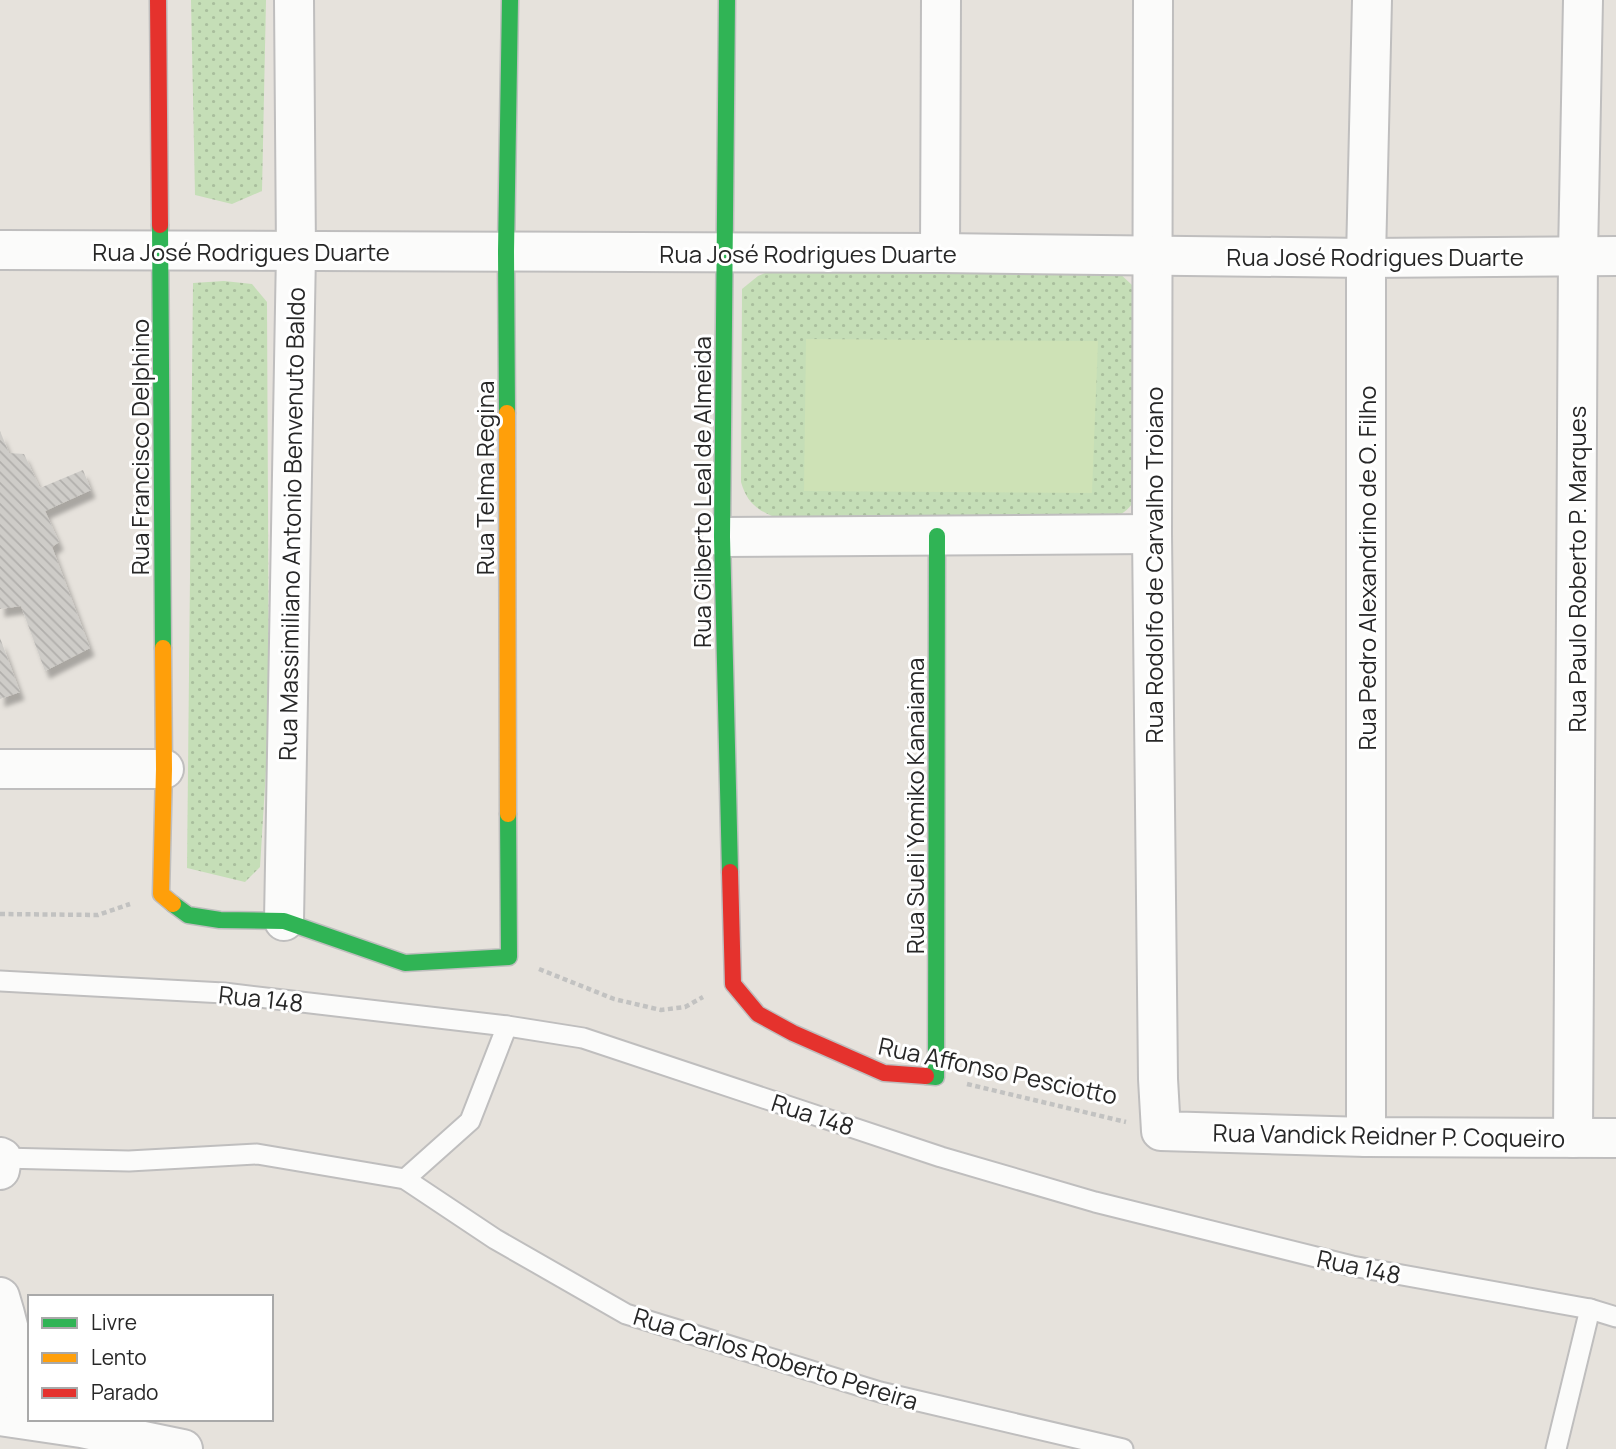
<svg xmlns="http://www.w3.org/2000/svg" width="1616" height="1449" font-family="Manrope,sans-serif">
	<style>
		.park { fill: url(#park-dots) }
		.pitch { fill: #cee2b6 }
		.building { fill: url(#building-back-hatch); filter: url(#shadow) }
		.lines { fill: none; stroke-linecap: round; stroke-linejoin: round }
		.lane-casing { stroke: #bfbebe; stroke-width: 23 }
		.street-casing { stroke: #bfbebe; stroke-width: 42 }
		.fast-casing { stroke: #bfbebe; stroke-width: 19 }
		.slow-casing { stroke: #bfbebe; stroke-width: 19 }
		.jam-casing { stroke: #bfbebe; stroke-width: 19 }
		.path { stroke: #c2c2c1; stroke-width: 4.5; stroke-dasharray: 5 3.5; stroke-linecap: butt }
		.lane { stroke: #fbfbfa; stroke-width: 19 }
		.street { stroke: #fbfbfa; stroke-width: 38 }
		.fast { stroke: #30b455; stroke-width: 16 }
		.slow { stroke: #ff9f0a; stroke-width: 16 }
		.jam { stroke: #e5322d; stroke-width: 16 }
		.labels { text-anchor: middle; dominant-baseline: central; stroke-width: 6; stroke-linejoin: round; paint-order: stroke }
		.street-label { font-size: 24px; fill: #272727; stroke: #fff }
	</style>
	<defs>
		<pattern id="park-dots" width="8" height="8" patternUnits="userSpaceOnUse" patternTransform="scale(1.75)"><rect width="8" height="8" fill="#c5deb7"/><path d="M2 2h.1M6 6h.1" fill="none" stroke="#a9be9d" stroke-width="1.8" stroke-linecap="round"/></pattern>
		<pattern id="building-back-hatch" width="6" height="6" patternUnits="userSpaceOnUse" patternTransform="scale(1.75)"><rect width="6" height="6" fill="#ceccc8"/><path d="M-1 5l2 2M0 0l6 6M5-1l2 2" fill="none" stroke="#b1afac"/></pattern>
		<filter id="shadow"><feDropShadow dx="4.5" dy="8" stdDeviation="2" flood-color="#0004"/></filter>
	</defs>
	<rect width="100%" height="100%" fill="#e6e2dc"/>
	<g class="park">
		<path d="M191,0H266L262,191L232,204L195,195Z"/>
		<path d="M770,271H1117L1132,285L1137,295L1136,498C1129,510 1121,516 1108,519L772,516C755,509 746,500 741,482L742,289L758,276Z"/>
		<path d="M224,281L252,284L267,302L269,721L260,867L245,882L187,868L193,283Z"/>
	</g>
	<path class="pitch" d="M806,339L1098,341L1092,493L804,491Z"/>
	<g class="building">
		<path d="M0,431L9,453L24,454L40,488L83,470L91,490L45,511L59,542L52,547L90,648L45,671L21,606L0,609Z"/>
		<path d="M0,638L20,692L0,699Z"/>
	</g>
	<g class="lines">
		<g class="lane-casing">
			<g id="lane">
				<path d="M0,981L224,993L507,1026L583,1038L941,1157L1095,1202L1352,1266L1590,1309L1616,1317"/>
				<path d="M2,1158L129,1161L257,1154L405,1179L495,1239L626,1314L880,1392L1123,1449"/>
				<path d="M405,1179L470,1121L507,1026"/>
				<path d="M1556,1449L1590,1309"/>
			</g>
		</g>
		<g class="street-casing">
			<g id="street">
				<path d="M1153,0L1152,534L1158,1079L1161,1131L1366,1137L1616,1138"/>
				<path d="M0,250L940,253L1366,258L1616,256"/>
				<path d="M940,253L941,0"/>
				<path d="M722,537L1152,534"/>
				<path d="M0,769H164"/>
				<path d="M284,921L296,252L294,0"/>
				<path d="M1366,1137V258L1372,0"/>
				<path d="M1573,1138L1578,255L1583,0"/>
				<path d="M0,1157L2,1158L0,1170"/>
				<path d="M0,1297C14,1342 18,1371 16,1418"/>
				<path d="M0,1416L81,1428L183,1449"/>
			</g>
		</g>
		<g class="fast-casing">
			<g id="fast">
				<path d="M727,0L722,537L730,872"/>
				<path d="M160,225L163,648"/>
				<path d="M507,413L506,251L510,0"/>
				<path d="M173,904L188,915L220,920L284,921L405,963L509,957L508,814"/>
				<path d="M926,1076L936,1077L937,536"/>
			</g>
		</g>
		<g class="slow-casing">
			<g id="slow">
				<path d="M507,413L508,814"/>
				<path d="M163,648L164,769L161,894L173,904"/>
			</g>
		</g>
		<g class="jam-casing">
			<g id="jam">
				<path d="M158,0L160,225"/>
				<path d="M730,872L733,984L758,1014L793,1033L884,1073L926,1076"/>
			</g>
		</g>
		<g class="path">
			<path d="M0,914L98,915L130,904"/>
			<path d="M539,969L614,999L661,1010L685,1007L703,997"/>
			<path d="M967,1084L1126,1122"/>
		</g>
		<use href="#lane" class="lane"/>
		<use href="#street" class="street"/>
		<use href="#fast" class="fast"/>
		<use href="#slow" class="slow"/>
		<use href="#jam" class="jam"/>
	</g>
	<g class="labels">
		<g class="street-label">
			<text x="241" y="251">Rua José Rodrigues Duarte</text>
			<text x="808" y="253">Rua José Rodrigues Duarte</text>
			<text x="1375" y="256">Rua José Rodrigues Duarte</text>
			<text transform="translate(139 447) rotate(-90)">Rua Francisco Delphino</text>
			<text transform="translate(484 478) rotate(-90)">Rua Telma Regina</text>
			<text transform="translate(701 492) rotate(-90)">Rua Gilberto Leal de Almeida</text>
			<text transform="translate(291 524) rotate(-89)">Rua Massimiliano Antonio Benvenuto Baldo</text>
			<text transform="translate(1153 565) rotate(-90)">Rua Rodolfo de Carvalho Troiano</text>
			<text transform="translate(1366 568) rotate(-90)">Rua Pedro Alexandrino de O. Filho</text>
			<text transform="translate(1576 569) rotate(-90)">Rua Paulo Roberto P. Marques</text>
			<text transform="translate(914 806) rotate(-90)">Rua Sueli Yomiko Kanaiama</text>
			<text transform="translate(261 998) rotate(6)">Rua 148</text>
			<text transform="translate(998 1070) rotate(12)">Rua Affonso Pesciotto</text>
			<text transform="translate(813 1114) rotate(18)">Rua 148</text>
			<text transform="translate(1389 1135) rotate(1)">Rua Vandick Reidner P. Coqueiro</text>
			<text transform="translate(1359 1266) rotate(12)">Rua 148</text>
			<text transform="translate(776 1358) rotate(17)">Rua Carlos Roberto Pereira</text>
		</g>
	</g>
	<rect x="28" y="1295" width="245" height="126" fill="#ffffff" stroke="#a9a9a9" stroke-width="2"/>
	<rect x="42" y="1318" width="35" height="10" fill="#30b455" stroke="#a9a9a9" stroke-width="2"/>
	<text x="91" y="1330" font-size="21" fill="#272727">Livre</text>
	<rect x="42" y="1353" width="35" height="10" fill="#ff9f0a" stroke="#a9a9a9" stroke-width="2"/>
	<text x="91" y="1365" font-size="21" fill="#272727">Lento</text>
	<rect x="42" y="1388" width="35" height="10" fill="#e5322d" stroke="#a9a9a9" stroke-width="2"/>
	<text x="91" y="1400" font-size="21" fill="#272727">Parado</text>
</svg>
